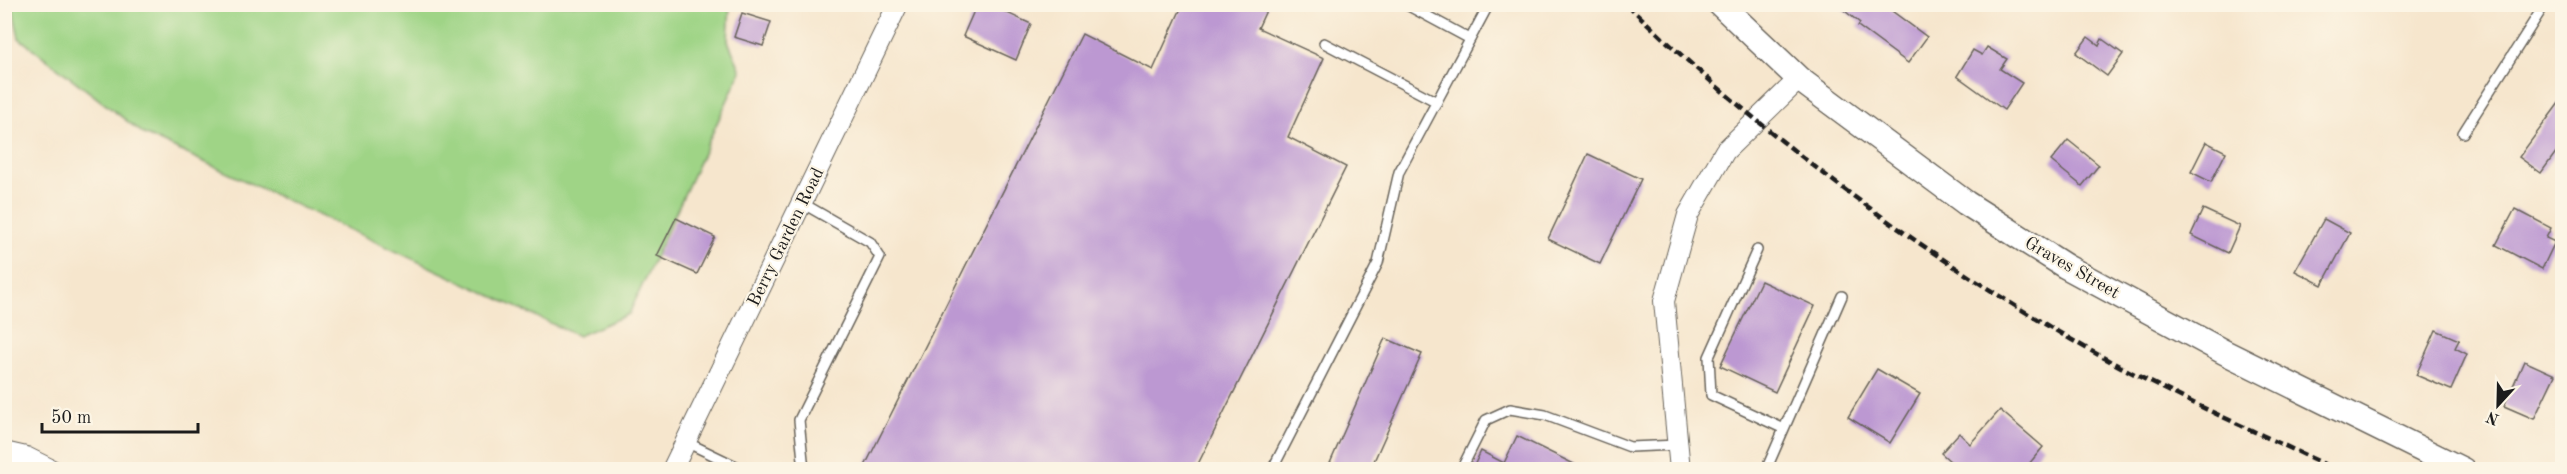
<svg xmlns="http://www.w3.org/2000/svg" width="2567" height="474" font-family="'Old Standard TT',serif">
	<style>
		.green { fill: #9fd486; stroke: #5e7851; stroke-width: 1.5 }
		.building { fill: #bc98d2 }
		.lines { fill: none; stroke-linecap: round; stroke-linejoin: round }
		.service-casing { stroke: #68635a; stroke-width: 12 }
		.minor-casing { stroke: #68635a; stroke-width: 22 }
		.tertiary-casing { stroke: #68635a; stroke-width: 27 }
		.service { stroke: #fff; stroke-width: 9 }
		.minor { stroke: #fff; stroke-width: 20 }
		.tertiary { stroke: #fff; stroke-width: 24 }
		.rail { stroke: #1c1c1c; stroke-width: 4.5; stroke-dasharray: 9 4.5; stroke-linecap: butt }
		.labels { text-anchor: middle; dominant-baseline: central; stroke-width: 4.5; stroke-linejoin: round; paint-order: stroke }
		.street-label { font-size: 18px; fill: #1c1c1c; stroke: #fcf5e5 }
	</style>
	<rect width="100%" height="100%" fill="#fcf5e5"/>
	<filter id="ink" filterUnits="userSpaceOnUse"><feTurbulence type="fractalNoise" baseFrequency=".0167" numOctaves="2"/><feDisplacementMap in="SourceGraphic" scale="12" xChannelSelector="R" yChannelSelector="G"/><feConvolveMatrix kernelMatrix="1 2 1 2 8 2 1 2 1" color-interpolation-filters="sRGB"/></filter>
	<filter id="wash" filterUnits="userSpaceOnUse"><feTurbulence type="fractalNoise" baseFrequency=".008" numOctaves="4" result="noise"/><feDisplacementMap in="SourceGraphic" scale="24" xChannelSelector="R" yChannelSelector="G"/><feGaussianBlur stdDeviation="1.35" result="paint"/><feColorMatrix in="noise" values="0 0 0 0 0 0 0 0 0 0 0 0 0 0 0 0 0 1.4 0 .05"/><feComposite in="paint" operator="in"/></filter>
	<g filter="url(#wash)">
		<rect width="100%" height="100%" fill="#f6e6cd"/>
		<path class="green" d="M12,4L730,5L728,41L741,71L629,314L578,336L144,134L19,38Z"/>
		<g id="blocks">
			<g class="building">
				<path d="M977,4H988L1031,24L1016,60L963,36Z"/>
				<path d="M1183,4H1269L1258,28L1324,58L1288,137L1346,167L1195,470H863L1082,34L1153,70Z"/>
				<path d="M1836,4H1897L1892,11L1927,37L1908,63L1858,26L1860,23Z"/>
				<path d="M742,13L771,22L763,46L734,37Z"/>
				<path d="M2088,37L2099,45L2102,39L2123,54L2107,76L2076,53Z"/>
				<path d="M1987,47L2007,59L2000,69L2022,83L2004,110L1957,76L1973,50L1982,55Z"/>
				<path d="M2562,99V144L2541,173L2519,157Z"/>
				<path d="M2068,140L2099,165L2082,186L2051,161Z"/>
				<path d="M2206,142L2226,152L2211,182L2191,172Z"/>
				<path d="M1588,154L1641,179L1600,264L1548,239Z"/>
				<path d="M2203,209L2240,226L2228,253L2191,235Z"/>
				<path d="M2515,209L2551,228L2546,238L2555,242L2542,269L2496,245Z"/>
				<path d="M676,218L715,237L697,274L657,256Z"/>
				<path d="M2324,219L2350,233L2322,285L2295,271Z"/>
				<path d="M1761,281L1815,306L1775,392L1720,366Z"/>
				<path d="M2436,330L2459,340L2455,348L2467,354L2451,390L2416,375Z"/>
				<path d="M1385,338L1422,354L1370,470H1327Z"/>
				<path d="M2524,361L2555,375L2534,419L2504,406Z"/>
				<path d="M1877,369L1920,394L1890,443L1848,417Z"/>
				<path d="M2000,410L2043,447L2024,470H1960L1941,453L1959,433L1970,444Z"/>
				<path d="M1517,436L1586,470H1472L1481,451L1504,463Z"/>
			</g>
		</g>
	</g>
	<g filter="url(#ink)">
		<use href="#blocks" fill-opacity="0" stroke="#68635a" stroke-width="1.5"/>
		<g class="lines">
			<g class="service-casing">
				<g id="service">
					<path d="M1405,4L1470,39"/>
					<path d="M1324,43L1437,102"/>
					<path d="M2463,133L2545,4"/>
					<path d="M802,203L870,242L880,257L799,420L804,470"/>
					<path d="M1757,250L1709,357L1711,395L1782,428"/>
					<path d="M686,442L744,470"/>
					<path d="M1272,470L1378,263L1399,172L1489,4"/>
					<path d="M1461,470L1486,420L1510,409L1545,415L1630,447L1678,445"/>
					<path d="M1766,470L1842,296"/>
				</g>
			</g>
			<g class="minor-casing">
				<g id="minor">
					<path d="M4,452L26,457L52,470"/>
					<path d="M672,470L898,4"/>
					<path d="M1680,470L1664,301L1688,215L1725,151L1799,79"/>
				</g>
			</g>
			<g class="tertiary-casing">
				<path id="tertiary" d="M1720,4L1799,79L1966,203L2065,266L2224,352L2463,470"/>
			</g>
			<use href="#service" class="service"/>
			<use href="#minor" class="minor"/>
			<use href="#tertiary" class="tertiary"/>
			<path class="rail" d="M1627,4C1761,134 1911,246 2072,340C2157,389 2248,428 2337,470"/>
		</g>
	</g>
	<g class="labels">
		<g class="street-label">
			<text transform="translate(786 237) rotate(-64)">Berry Garden Road</text>
			<text transform="translate(2072 268) rotate(30)">Graves Street</text>
		</g>
	</g>
	<rect width="2567" height="474" fill="none" stroke="#fcf5e5" stroke-width="24"/>
	<g transform="translate(2498 405) rotate(202)" stroke="#fcf5e5" stroke-width="4.5" paint-order="stroke">
	<path d="M0-4.5L10 22L0 15L-10 22Z" fill="#1c1c1c"/>
	<text y="-9" font-size="16" font-weight="bold" text-anchor="middle" fill="#1c1c1c">N</text>
	</g>
	<path d="M42 423v9h156v-9" fill="none" stroke="#1c1c1c" stroke-width="3"/>
	<text x="51" y="423" font-size="18" fill="#1c1c1c" stroke="#fcf5e5" stroke-width="4.5" paint-order="stroke">50 m</text>
</svg>
